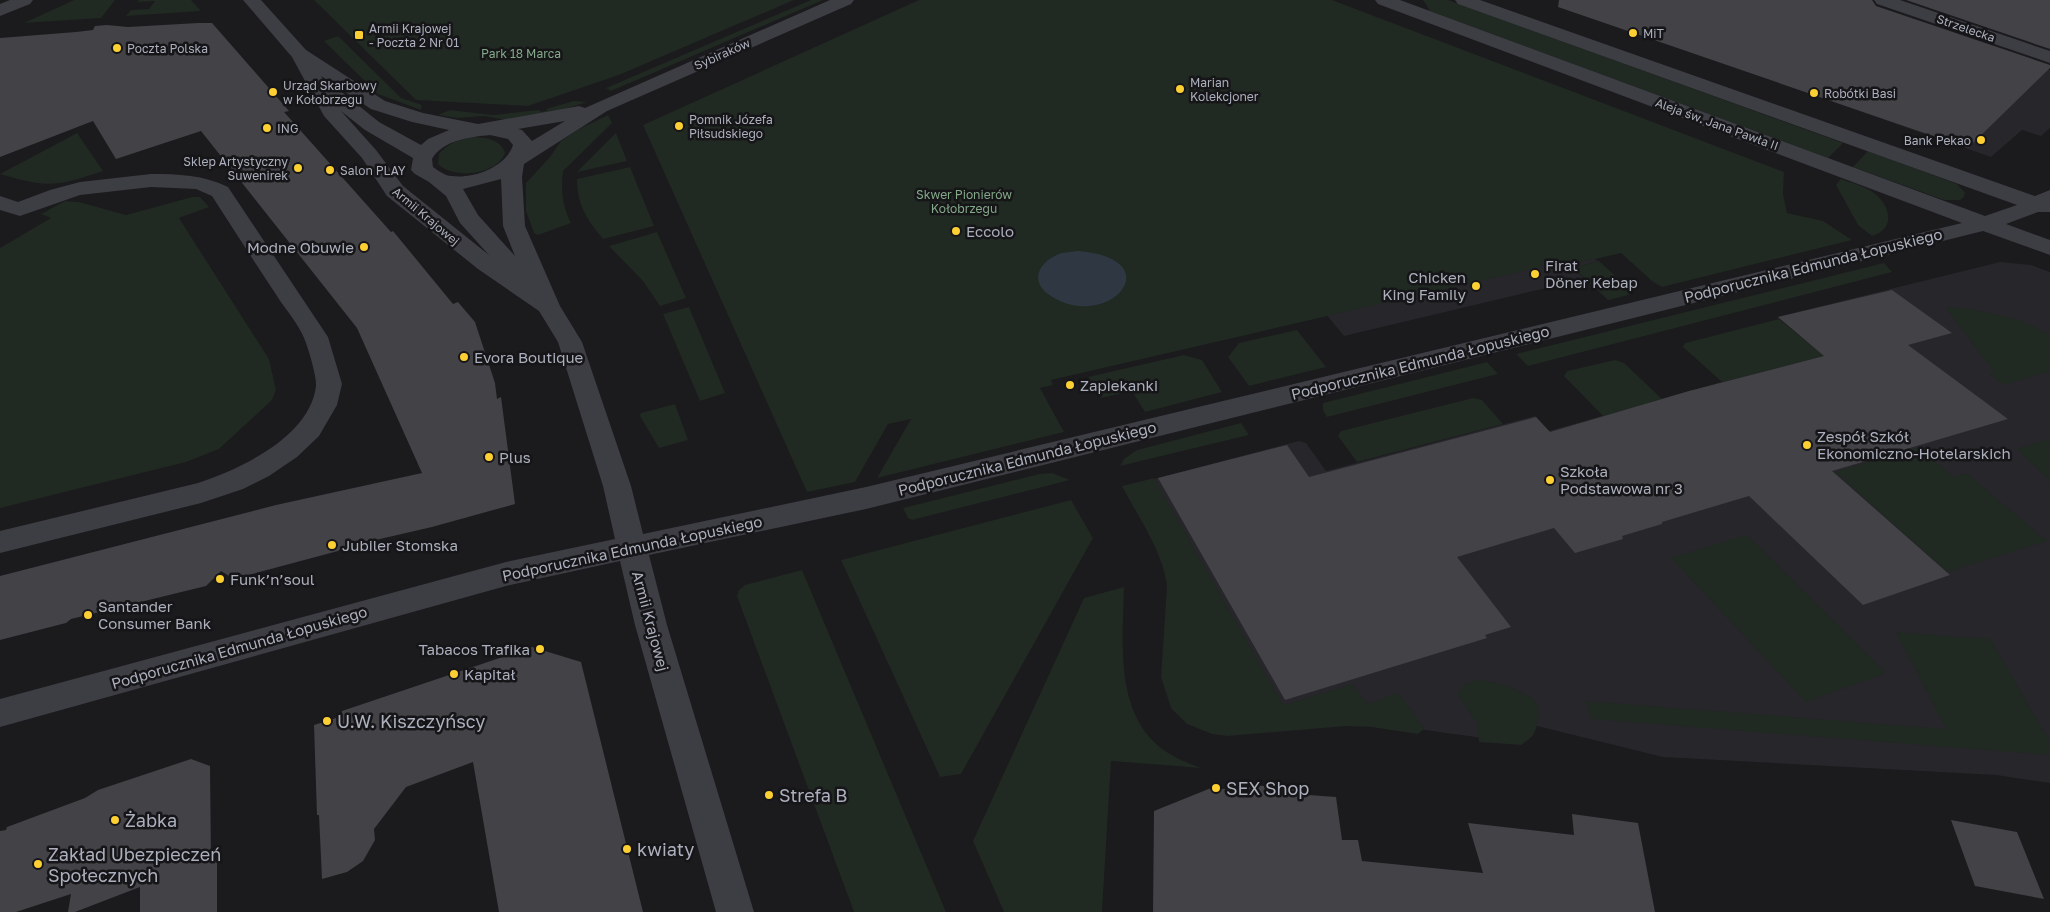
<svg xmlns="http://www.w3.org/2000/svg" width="2050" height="912" font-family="'Golos Text',sans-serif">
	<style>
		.built { fill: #27262a }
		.green { fill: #202922 }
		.water { fill: #2f3842 }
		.building { fill: #424247 }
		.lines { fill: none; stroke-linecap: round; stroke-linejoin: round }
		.minor { fill: #3d3d44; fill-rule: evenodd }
		.poi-dot { fill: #fccf33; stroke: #161518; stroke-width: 2 }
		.labels { text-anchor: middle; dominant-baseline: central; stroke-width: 5; stroke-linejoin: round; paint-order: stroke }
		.far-poi-label { font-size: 12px; fill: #acb0bd; stroke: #161518; text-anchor: start }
		.far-street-label { font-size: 12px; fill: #acb0bd; stroke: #161518 }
		.far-park-label { font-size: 12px; fill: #83a989; stroke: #161518 }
		.poi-label { font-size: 15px; fill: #acb0bd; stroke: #161518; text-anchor: start }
		.street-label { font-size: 15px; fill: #acb0bd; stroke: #161518 }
		.near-poi-label { font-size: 18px; fill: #acb0bd; stroke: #161518; text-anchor: start }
	</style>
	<rect width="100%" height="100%" fill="#1b1a1d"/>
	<g class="built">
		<path d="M1926,26L2050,70V128L2041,136L2022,130L1991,157L1825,99L1854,73Z"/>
		<path d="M1575,251L1599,261L1573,268L1584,279L1344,336L1321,308Z"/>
		<path d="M2000,262L2031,265L2050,272V783L1996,775L1663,757L1529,724L1505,741L1352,720L1265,726L1131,485L1299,441L1306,443L1326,471L1535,416L1549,431L1736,378L1825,356L1777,317Z"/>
	</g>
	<g class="green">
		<path d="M74,0H115L101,18L24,23Z"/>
		<path d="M139,0H191L201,11L126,16L131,10L149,9L155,1L137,2Z"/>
		<path d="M314,0H794L619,75L528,106L416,100Z"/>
		<path d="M811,0H823L611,91L606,88Z"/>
		<path d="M919,0H1332L1784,172L1783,194L1787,213L1823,221L1852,240L1662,287L1652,281L1621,253L1549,270L1544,266L1051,380L1053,385L1040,388L1064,432L877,478L911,419L888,424L855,482L807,492L643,125Z"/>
		<path d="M1423,0H1448L1843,143L1828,158L1430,11Z"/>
		<path d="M338,36L397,94L401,98L422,105L421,110L378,94L324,41Z"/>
		<path d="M574,101L587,102L561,110L507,120L484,116L457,118L438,115L450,110L493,115L539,110L542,112L548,110L546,109Z"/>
		<path d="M608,115L612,123L563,171C561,191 562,205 571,223L538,235L534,233L526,211V183L550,157L561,141L579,129Z"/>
		<path d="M77,133L103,171C57,187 47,188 0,174Z"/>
		<path d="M616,133L627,161L577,172Z"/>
		<path d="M476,137C488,138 501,140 505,153C497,175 454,180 438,164L439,154C448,143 461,138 476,137Z"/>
		<path d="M1868,151L1957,184L1965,193L1964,197L1960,200H1944L1853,167Z"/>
		<path d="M630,167L654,226L603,239C587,220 577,205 577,179Z"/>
		<path d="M1841,179C1852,183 1865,186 1874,193C1891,206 1896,229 1872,236L1858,225L1836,185Z"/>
		<path d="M192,197H200L209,207L179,218L269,359L276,390L272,400L219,449L186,462L0,508V248L51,218L41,214L65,201L79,202L126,215Z"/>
		<path d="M657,232L686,298L660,306L643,281L609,246Z"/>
		<path d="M1599,261L1625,285L1629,295L1608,300L1573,268Z"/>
		<path d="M1884,263L1892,272L1528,366L1516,354Z"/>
		<path d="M689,307L725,393L700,401L663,314Z"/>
		<path d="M1945,307C1982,309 2017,317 2050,334V371L2004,385L1989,374L1995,373Z"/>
		<path d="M1779,319L1826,357L1739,380L1736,379L1722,382L1683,347L1685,343Z"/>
		<path d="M1297,330L1326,367L1249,386L1228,357L1239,343Z"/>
		<path d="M1184,355L1202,360L1222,392L1145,412L1132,391L1101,398L1088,377Z"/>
		<path d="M1615,360L1624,363L1662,399L1604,417L1564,376L1567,371Z"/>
		<path d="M1487,362L1498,374L1327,417L1323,410V403Z"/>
		<path d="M1473,398L1482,400L1503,424L1357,462L1338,436L1341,431Z"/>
		<path d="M675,404L688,440L659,448L640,416L641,413Z"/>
		<path d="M1241,423L1249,435L1120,466L1124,459L1137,450Z"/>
		<path d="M2047,440L2050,442V481L2017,449Z"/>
		<path d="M1917,448L1954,477L1966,473L2047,541L1947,572L1835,472Z"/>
		<path d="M1052,473L1070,480L912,520L908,518L903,508L1039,474Z"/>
		<path d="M1154,478L1283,705L1353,684L1367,704L1399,693L1424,729L1418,734L1371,727L1347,726L1228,736L1212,734L1187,724L1171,708L1161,677L1167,585C1162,550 1138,517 1122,486Z"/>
		<path d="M1071,500L1093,538L961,774L940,777L841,560Z"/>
		<path d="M1747,535L1886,673L1806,702L1671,558Z"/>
		<path d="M802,570L946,912H854L737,596L739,590L745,585Z"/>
		<path d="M1124,587C1123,643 1113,720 1170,754C1179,760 1191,764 1201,768L1111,761L1102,912H1004L973,841L1084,598Z"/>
		<path d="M1896,632L1990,639L2047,737L2050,738V755L1591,719L1586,701L1946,729Z"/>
		<path d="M1477,680C1493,680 1523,690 1535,701C1542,708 1538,728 1533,735C1530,739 1525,742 1521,745L1479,742L1477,724L1457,694C1462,685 1467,682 1477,680Z"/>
	</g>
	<path class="water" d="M1078,251C1173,259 1108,333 1051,296C1027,281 1040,260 1062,253C1067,252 1073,252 1078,251Z"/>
	<g class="building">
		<path d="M1559,0H1872L1876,6L2050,65V68L1968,148L1558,7Z"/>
		<path d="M1906,0H2050V49Z"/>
		<path d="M198,23H212L289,111L284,112L391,232L393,231L453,304L458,302L475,322L495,383L497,399L501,397L515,504L432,527L341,548L338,551L234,579L221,571L206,586L71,619L66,623L0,640V576L276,505L422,473L357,328L201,131L116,159L93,121L0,157V38L76,32L93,30L95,26L107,25L128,27Z"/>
		<path d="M1892,290L1952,333L1908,345L2008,419L1832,471L1950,575L1863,605L1749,496L1662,522V524L1622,536L1623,539L1575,553L1554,528L1457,557L1511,627L1485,635L1487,638L1285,700L1158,478L1287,445L1309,477L1536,417L1550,432L1689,391L1824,356L1778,317Z"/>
		<path d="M532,647L581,662L643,912H499L473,762L406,787L374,829L375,840L363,861L347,872L322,879L319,815H317L314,725L342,716V711Z"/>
		<path d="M191,759L210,766L211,862L217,860V912H140V887L75,912H68L71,894L16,912H0V831L6,830L7,827L85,798L98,790Z"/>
		<path d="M1239,785L1295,787V794L1336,797L1342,840H1358L1362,861L1483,873L1468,823L1574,835L1572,814L1638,823L1655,912H1153L1154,811L1211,788L1239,790Z"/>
		<path d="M1951,820L2017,832L2044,899L1975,886Z"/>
	</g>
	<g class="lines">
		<g class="minor">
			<path d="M10,0H33L30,4L0,16V4Z"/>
			<path d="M243,0H261L306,50L385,101L423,113L478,124L579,106L585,108L830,0H854L851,4L607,111L524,164L522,177L525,226L560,306L582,342L631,486L643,534L866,487L1962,223L1378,4L1375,0H1400L1985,216L2017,205L1458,4L1455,0H1480L2035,196L2050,190V212H2038L2006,224L2050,240V255L1983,231L866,509L649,555L667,625L754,912H716L635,625L620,561L506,586L0,727V699L506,562L615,539L603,486L558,342L539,311L478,269L387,196L362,158L324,116L292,57ZM321,76L371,109L412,122L449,130L428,139L421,145L379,122L338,89L328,88ZM341,111L365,130L413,158L411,170L415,174L429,182L446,196L460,223L489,255L403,186L376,150ZM565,121L532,141L522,130L518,129ZM490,135L508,139L513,145C506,168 469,181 446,175C442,173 437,170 433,167L432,159C443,140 470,137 490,135ZM501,179L503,226L515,256L478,215L463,189Z"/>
			<path d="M1874,0H1900L2050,51V63L1877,4Z"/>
			<path d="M151,174C178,174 204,175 228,187L328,337L342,384L337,405L319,436L297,457L269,476L243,489L201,503L0,553V531L198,483C240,469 310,437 316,386C317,377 308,347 304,338C298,323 285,309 277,296C255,263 234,230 212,196L196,189L151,187L80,195L20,216L0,210V196L18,202L50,190L80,182Z"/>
		</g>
	</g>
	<g class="poi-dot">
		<circle cx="1633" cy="33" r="5"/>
		<rect x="354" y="30" width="10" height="10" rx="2.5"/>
		<circle cx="117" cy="48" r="5"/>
		<circle cx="1180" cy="89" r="5"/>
		<circle cx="273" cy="92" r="5"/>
		<circle cx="1814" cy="93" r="5"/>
		<circle cx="679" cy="126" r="5"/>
		<circle cx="267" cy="128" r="5"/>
		<circle cx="1981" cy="140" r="5"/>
		<circle cx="298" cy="168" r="5"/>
		<circle cx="330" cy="170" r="5"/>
		<circle cx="956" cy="231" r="5"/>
		<circle cx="364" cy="247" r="5"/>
		<circle cx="1535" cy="274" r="5"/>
		<circle cx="1476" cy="286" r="5"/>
		<circle cx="464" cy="357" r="5"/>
		<circle cx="1070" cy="385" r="5"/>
		<circle cx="1807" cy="445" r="5"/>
		<circle cx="489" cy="457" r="5"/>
		<circle cx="1550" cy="480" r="5"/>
		<circle cx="332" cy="545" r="5"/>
		<circle cx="220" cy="579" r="5"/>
		<circle cx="88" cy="615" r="5"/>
		<circle cx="540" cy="649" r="5"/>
		<circle cx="454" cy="674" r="5"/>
		<circle cx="327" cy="721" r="5"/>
		<circle cx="1216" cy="788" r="5"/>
		<circle cx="769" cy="795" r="5"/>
		<circle cx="115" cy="820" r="5"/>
		<circle cx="627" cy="849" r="5"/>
		<circle cx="38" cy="864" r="5"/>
	</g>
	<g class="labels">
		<g class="far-poi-label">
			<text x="369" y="28">Armii Krajowej<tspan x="369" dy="14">- Poczta 2 Nr 01</tspan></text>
			<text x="1643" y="33">MiT</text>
			<text x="127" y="48">Poczta Polska</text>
			<text x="1190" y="82">Marian<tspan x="1190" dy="14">Kolekcjoner</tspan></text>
			<text x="283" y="85">Urząd Skarbowy<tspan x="283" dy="14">w Kołobrzegu</tspan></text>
			<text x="1824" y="93">Robótki Basi</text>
			<text x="689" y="119">Pomnik Józefa<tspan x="689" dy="14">Piłsudskiego</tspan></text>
			<text x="277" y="128">ING</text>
			<text x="1971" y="140" text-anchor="end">Bank Pekao</text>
			<text x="288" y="161" text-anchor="end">Sklep Artystyczny<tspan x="288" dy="14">Suwenirek</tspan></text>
			<text x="340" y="170">Salon PLAY</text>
		</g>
		<g class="far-street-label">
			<text transform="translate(1966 28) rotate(19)">Strzelecka</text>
			<text transform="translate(722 54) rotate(-24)">Sybiraków</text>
			<text transform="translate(1717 124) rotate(20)">Aleja św. Jana Pawła II</text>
			<text transform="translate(426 216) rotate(40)">Armii Krajowej</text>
		</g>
		<g class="far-park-label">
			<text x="521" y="53">Park 18 Marca</text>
			<text x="964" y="194">Skwer Pionierów<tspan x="964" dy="14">Kołobrzegu</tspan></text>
		</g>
		<g class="poi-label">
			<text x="966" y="231">Eccolo</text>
			<text x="354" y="247" text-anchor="end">Modne Obuwie</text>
			<text x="1545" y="265">Firat<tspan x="1545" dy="17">Döner Kebap</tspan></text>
			<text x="1466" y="277" text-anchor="end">Chicken<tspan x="1466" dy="17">King Family</tspan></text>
			<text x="474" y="357">Evora Boutique</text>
			<text x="1080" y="385">Zapiekanki</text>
			<text x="1817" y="436">Zespół Szkół<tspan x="1817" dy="17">Ekonomiczno-Hotelarskich</tspan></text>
			<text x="499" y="457">Plus</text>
			<text x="1560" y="471">Szkoła<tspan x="1560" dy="17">Podstawowa nr 3</tspan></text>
			<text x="342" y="545">Jubiler Stomska</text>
			<text x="230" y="579">Funk’n’soul</text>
			<text x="98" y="606">Santander<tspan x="98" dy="17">Consumer Bank</tspan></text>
			<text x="530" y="649" text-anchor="end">Tabacos Trafika</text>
			<text x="464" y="674">Kapitał</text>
		</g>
		<g class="street-label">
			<text transform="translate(1813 265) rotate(-14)">Podporucznika Edmunda Łopuskiego</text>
			<text transform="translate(1420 362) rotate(-14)">Podporucznika Edmunda Łopuskiego</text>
			<text transform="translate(1027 458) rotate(-14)">Podporucznika Edmunda Łopuskiego</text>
			<text transform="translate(632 548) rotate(-12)">Podporucznika Edmunda Łopuskiego</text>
			<text transform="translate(651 621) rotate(75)">Armii Krajowej</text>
			<text transform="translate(239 647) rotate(-16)">Podporucznika Edmunda Łopuskiego</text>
		</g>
		<g class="near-poi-label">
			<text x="337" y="721">U.W. Kiszczyńscy</text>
			<text x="1226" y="788">SEX Shop</text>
			<text x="779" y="795">Strefa B</text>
			<text x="125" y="820">Żabka</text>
			<text x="637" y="849">kwiaty</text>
			<text x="48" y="854">Zakład Ubezpieczeń<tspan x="48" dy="21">Społecznych</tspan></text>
		</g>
	</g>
</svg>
